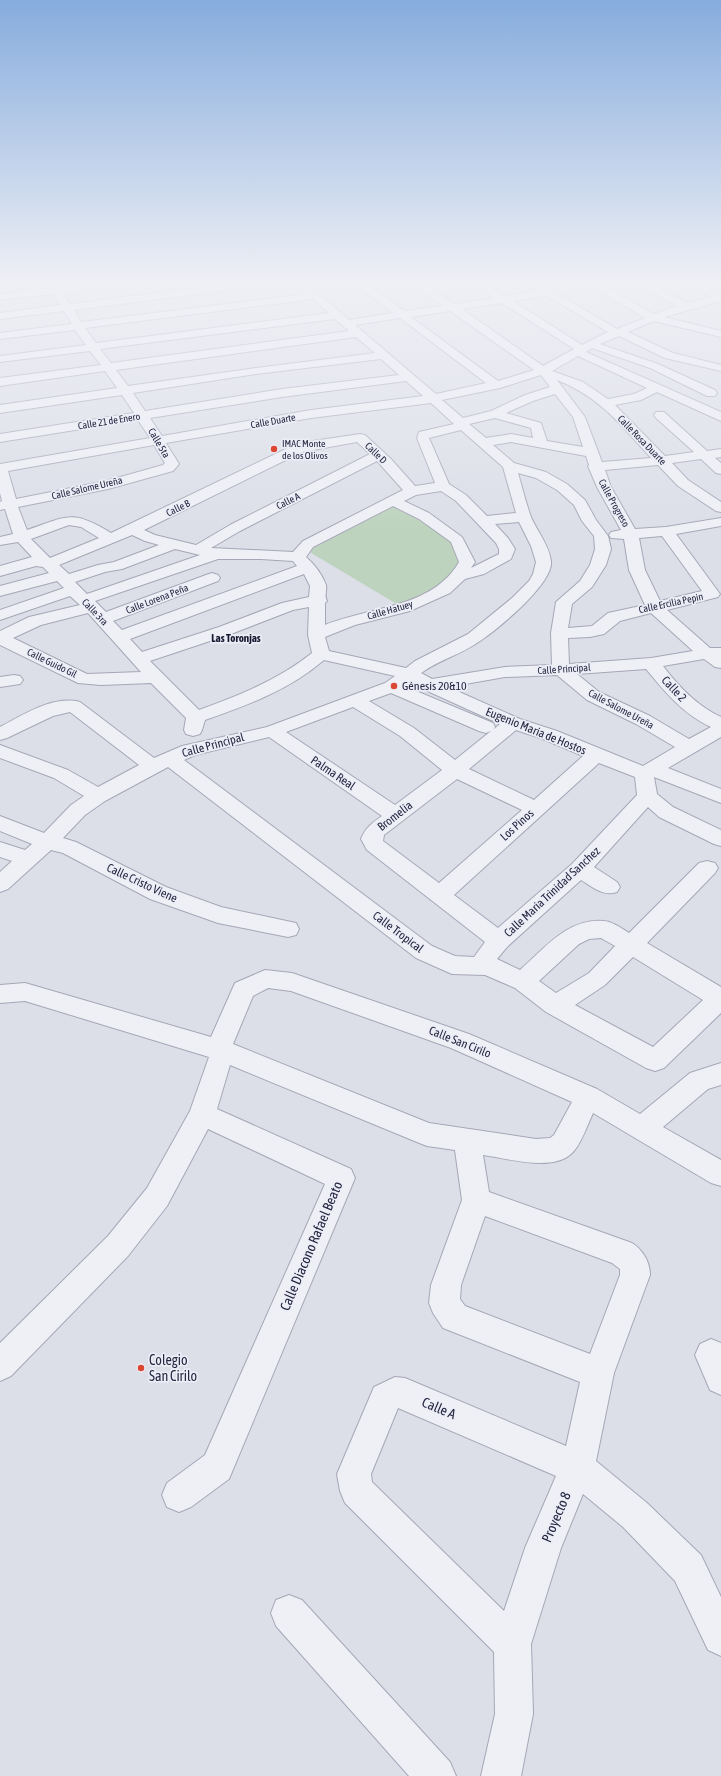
<svg xmlns="http://www.w3.org/2000/svg" width="721" height="1776" font-family="'Asap Condensed',sans-serif">
	<style>
		.green { fill: #bdd3bd }
		.lines { fill: none; stroke-linecap: round; stroke-linejoin: round }
		.minor-casing { stroke: #a5a7b6; stroke-width: 2 }
		.minor { fill: #eff0f6; fill-rule: evenodd }
		.poi-dot { fill: #dc4733; stroke: #ecedf6; stroke-width: 1.5 }
		.labels { text-anchor: middle; dominant-baseline: central; stroke-width: 3.5; stroke-linejoin: round; paint-order: stroke }
		.far-street-label { font-size: 10px; fill: #242740; stroke: #ecedf6 }
		.far-poi-label { font-size: 10px; fill: #242740; stroke: #ecedf6; text-anchor: start }
		.far-neighbourhood-label { font-size: 11px; font-weight: bold; fill: #171930; stroke: #ecedf6 }
		.poi-label { font-size: 12px; fill: #242740; stroke: #ecedf6; text-anchor: start }
		.street-label { font-size: 12px; fill: #242740; stroke: #ecedf6 }
		.near-street-label { font-size: 14px; fill: #242740; stroke: #ecedf6 }
		.near-poi-label { font-size: 14px; fill: #242740; stroke: #ecedf6; text-anchor: start }
	</style>
	<rect width="100%" height="100%" fill="#dcdee8"/>
	<path class="green" d="M396,505L452,540L461,562L447,586L400,606L308,551Z"/>
	<g class="lines">
		<g class="minor-casing">
			<g id="minor">
				<path d="M47,284H57L59,287L86,284H118L113,287L63,293L70,304L229,284H259L254,287L74,310L81,322L307,294L296,284H307L349,320L393,313L355,284H367L404,311L443,306L414,284H426L454,304L494,298L474,284H486L505,296L539,291L532,286L533,284H541L617,329L645,318L587,284H600L654,314L677,306L639,284H652L688,303L712,297L688,284H701L721,294V301L664,317L721,331V337L654,321L628,332L673,353L721,365V371L665,358L619,336L600,344L658,364L715,390L717,393L715,396H707L650,368L592,348L586,352L721,412V421L657,392L641,400L615,405L665,456L694,452L656,418L654,415L656,412H664L707,451L721,449V457L715,458L721,463V474L716,473L701,459L672,463L688,480L721,502V512L716,511L678,486L658,465L605,470L611,487L635,529L666,527L721,518V526L676,534L720,594L718,597L667,610L710,648H721V668L715,667L704,659L663,666C679,687 697,706 721,717V737L668,768L721,789V803L654,777L657,794L673,807L721,830V846L714,844L659,817L648,807L594,867L617,882L620,887L617,892C603,897 593,887 581,880L507,947L497,959L520,970C544,949 568,918 603,921C612,921 621,928 629,933L699,863L707,861L715,863L718,868L715,873L647,943L721,987V1013L664,1068L655,1071L646,1068L546,1012L515,988L485,975L452,974L416,958L168,767L105,801L85,815L63,838L76,842L166,887L221,907L296,923L299,929L296,935L288,937L218,923L150,899L63,853L51,850L8,889L0,892V872L12,861L0,857V842L25,850L32,844L0,831V816L44,833L71,805L84,796L54,778L0,758V745L68,770L98,787L139,765L70,712L53,716L7,738L0,740V727C23,715 53,695 80,702L154,758L182,746L267,727L385,683L395,676L324,660C289,690 248,705 205,720L202,730L200,734L193,736L186,734L184,730L186,718L151,683L101,685L78,683L0,645V631L29,617L80,605L70,596L0,620V610L64,588L57,581L0,596V586L49,573L43,567L36,566L0,576V566L32,557L18,542L0,545V537L13,534L5,509L0,510V502L2,501L0,493V464L150,438L138,420L0,442V434L134,413L122,395L0,413V405L117,388L105,371L0,386V378L101,365L90,351L0,362V356L86,345L75,330L0,339V333L72,324L64,311L0,319V313L60,305L53,294L0,300V294L50,288ZM547,296L608,332L582,345L513,301ZM313,299L329,313L96,343L85,328ZM502,303L574,349L543,366L462,309ZM450,311L534,370L498,381L411,317ZM400,318L486,383L436,394L355,325ZM335,319L349,331L111,363L100,349ZM356,337L375,353L256,368L128,386L116,370ZM578,356L647,388L634,394L608,399L583,382L552,371ZM381,359L399,375L282,389L145,411L133,393L256,374ZM541,375L550,387L525,395L491,411L463,418L442,400L500,388ZM557,380C600,397 621,425 651,458L602,462L585,417ZM406,381L423,396L311,410L162,436L150,418L282,397ZM555,394L573,417L583,447L547,441L541,423L506,413L533,401ZM431,403L454,424L419,432L417,438L435,483L415,486L391,459L365,435L360,434L306,442L292,446L111,533C72,509 68,516 27,530L18,507L108,489L173,471L179,464L166,443L311,418ZM495,418L531,428L533,438L511,434L486,438L469,424ZM461,430L503,467L516,513L487,516L466,495L449,484L429,438ZM357,442L370,454L230,525L196,545L155,535L144,530L302,452ZM511,442L586,456L589,465L588,466L597,487L621,530L611,532L609,535L611,538L624,539L629,570L645,605L608,613L592,626L568,628L572,604L592,587L606,565L611,549L608,536L596,520L585,500L567,484L546,472L514,463L493,445ZM154,445L165,463L163,465L106,481L16,499L8,471ZM377,461L403,490L303,541L293,552L211,548L240,531ZM518,473L536,478L557,490L574,505L582,521L594,536L595,549L590,565L580,581L556,602L551,633L552,665L505,667L432,679L421,673C439,660 462,654 480,641C498,629 554,583 551,561C549,545 537,531 531,517C526,503 522,487 518,473ZM441,491L456,501L496,543L499,549V554L471,568L475,562L462,537L429,513L404,501L416,495ZM393,506L419,519L451,542L459,562C433,608 369,607 325,625V603L327,601C324,596 327,591 326,585C322,574 314,564 306,557L313,547ZM519,522L531,546L536,562L533,574L529,581L512,598L468,634L415,661L406,668L329,651L325,637L355,625L410,611L450,593L465,579L484,574L511,559L515,549L508,538L495,524ZM69,525L81,527L99,538L50,558L31,539ZM132,535L145,541L159,545L114,562L98,565L69,574L59,565ZM662,536L702,591L660,601L645,570L639,538ZM175,549L200,555L87,594L75,582L105,572L122,569ZM218,559H261L293,561L297,566L122,630L113,621L218,581L220,578L218,575L212,573L206,575L106,612L95,601ZM304,574L310,586L309,597L282,603L219,627L142,652L130,639ZM309,607L308,635L312,653C278,680 240,695 199,710L150,661L231,634L293,610ZM88,613L141,672L87,674L13,638L41,625ZM651,613L693,651L651,658L569,664L568,638L590,637L604,634L620,621ZM646,669C665,692 683,714 711,727L689,739L650,716L599,692L577,674ZM557,675L587,700L636,724L675,747L643,766L557,731L520,719L448,687L505,677ZM410,681L423,689L500,724L494,729L495,727L493,723L404,686ZM391,693L479,731L486,733L491,731L455,760L414,728L369,701ZM353,707L400,736L442,770L395,805L286,732ZM516,730L543,739L583,756L534,800L469,769ZM269,737L382,816C372,823 366,827 361,839L367,850L485,942L474,957L455,956L432,946L184,760L195,755ZM599,763L635,777L637,795L572,864L498,928L454,895ZM457,779L522,810L439,883L383,841L384,835ZM601,938L615,946L589,973L556,993L539,981L579,944L589,939ZM633,957L703,1000L653,1047L575,1005L605,985Z"/>
				<path d="M14,675L20,676L23,680L20,684L0,687V677Z"/>
				<path d="M265,970L292,973L469,1034L597,1089L640,1114L690,1073L721,1063V1085L708,1089L663,1127L721,1160V1186L711,1183L593,1113C588,1124 581,1144 573,1152C554,1173 507,1158 483,1155L489,1192L632,1243C643,1250 650,1262 650,1275L614,1373L596,1461L647,1503L701,1555L721,1597V1656L708,1650L675,1581L623,1527L583,1494L561,1548L531,1644L533,1714L521,1776H481L495,1714L494,1652L345,1503L340,1491L337,1474L374,1387L395,1377L405,1378L566,1446L580,1382L443,1328L433,1313L429,1303L431,1285L462,1200L455,1150L427,1146L417,1142L230,1065L217,1109L351,1169L355,1178L229,1479L191,1507L179,1512L167,1507L162,1495L167,1483L205,1455L325,1184L208,1129L167,1206L128,1256L11,1376L0,1381V1343L108,1236L147,1188L190,1111L209,1057L25,1001L0,1003V985L25,983L211,1037L235,983ZM268,988L291,991L451,1048L572,1102L554,1135L550,1138L536,1139L429,1123L233,1044L253,996ZM485,1216L612,1263L620,1269V1275L590,1354L465,1306L460,1299L461,1285ZM398,1408L556,1476L525,1548L504,1611L372,1482L371,1474Z"/>
				<path d="M711,1339L721,1343V1395L710,1390L695,1355L700,1344Z"/>
				<path d="M289,1595L302,1600L450,1762L456,1776H409L276,1626L271,1613L276,1600Z"/>
			</g>
		</g>
		<use href="#minor" class="minor"/>
	</g>
	<linearGradient id="sky" x2="0" y2="1"><stop stop-color="#86acdd"/><stop offset="0.53" stop-color="#eff0f5"/><stop offset="1" stop-color="#eff0f5" stop-opacity="0"/></linearGradient>
	<rect width="721" height="533" fill="url(#sky)"/>
	<g class="poi-dot">
		<circle cx="274" cy="449" r="4"/>
		<circle cx="394" cy="686" r="4"/>
		<circle cx="141" cy="1368" r="4"/>
	</g>
	<g class="labels">
		<g class="far-street-label">
			<text transform="translate(109 421) rotate(-9)">Calle 21 de Enero</text>
			<text transform="translate(273 421) rotate(-10)">Calle Duarte</text>
			<text transform="translate(642 440) rotate(46)">Calle Rosa Duarte</text>
			<text transform="translate(159 443) rotate(59)">Calle 5ta</text>
			<text transform="translate(376 453) rotate(44)">Calle D</text>
			<text transform="translate(87 488) rotate(-13)">Calle Salome Ureña</text>
			<text transform="translate(288 501) rotate(-27)">Calle A</text>
			<text transform="translate(614 503) rotate(61)">Calle Progreso</text>
			<text transform="translate(178 508) rotate(-26)">Calle B</text>
			<text transform="translate(157 599) rotate(-21)">Calle Lorena Peña</text>
			<text transform="translate(671 603) rotate(-12)">Calle Ercilia Pepin</text>
			<text transform="translate(390 610) rotate(-16)">Calle Hatuey</text>
			<text transform="translate(95 612) rotate(46)">Calle 3ra</text>
			<text transform="translate(52 663) rotate(26)">Calle Guido Gil</text>
			<text transform="translate(564 669) rotate(-4)">Calle Principal</text>
			<text transform="translate(621 709) rotate(28)">Calle Salome Ureña</text>
		</g>
		<g class="far-poi-label">
			<text x="282" y="443">IMAC Monte<tspan x="282" dy="12">de los Olivos</tspan></text>
		</g>
		<g class="far-neighbourhood-label">
			<text x="236" y="638">Las Toronjas</text>
		</g>
		<g class="poi-label">
			<text x="402" y="686">Génesis 20&amp;10</text>
		</g>
		<g class="street-label">
			<text transform="translate(674 689) rotate(47)">Calle 2</text>
			<text transform="translate(536 731) rotate(22)">Eugenio Maria de Hostos</text>
			<text transform="translate(213 745) rotate(-15)">Calle Principal</text>
			<text transform="translate(333 773) rotate(34)">Palma Real</text>
			<text transform="translate(395 816) rotate(-38)">Bromelia</text>
			<text transform="translate(517 825) rotate(-42)">Los Pinos</text>
			<text transform="translate(142 883) rotate(25)">Calle Cristo Viene</text>
			<text transform="translate(552 892) rotate(-43)">Calle Maria Trinidad Sanchez</text>
			<text transform="translate(398 932) rotate(37)">Calle Tropical</text>
			<text transform="translate(460 1042) rotate(22)">Calle San Cirilo</text>
		</g>
		<g class="near-street-label">
			<text transform="translate(311 1246) rotate(-67)">Calle Diacono Rafael Beato</text>
			<text transform="translate(439 1408) rotate(23)">Calle A</text>
			<text transform="translate(556 1517) rotate(-67)">Proyecto 8</text>
		</g>
		<g class="near-poi-label">
			<text x="149" y="1360">Colegio<tspan x="149" dy="16">San Cirilo</tspan></text>
		</g>
	</g>
</svg>
